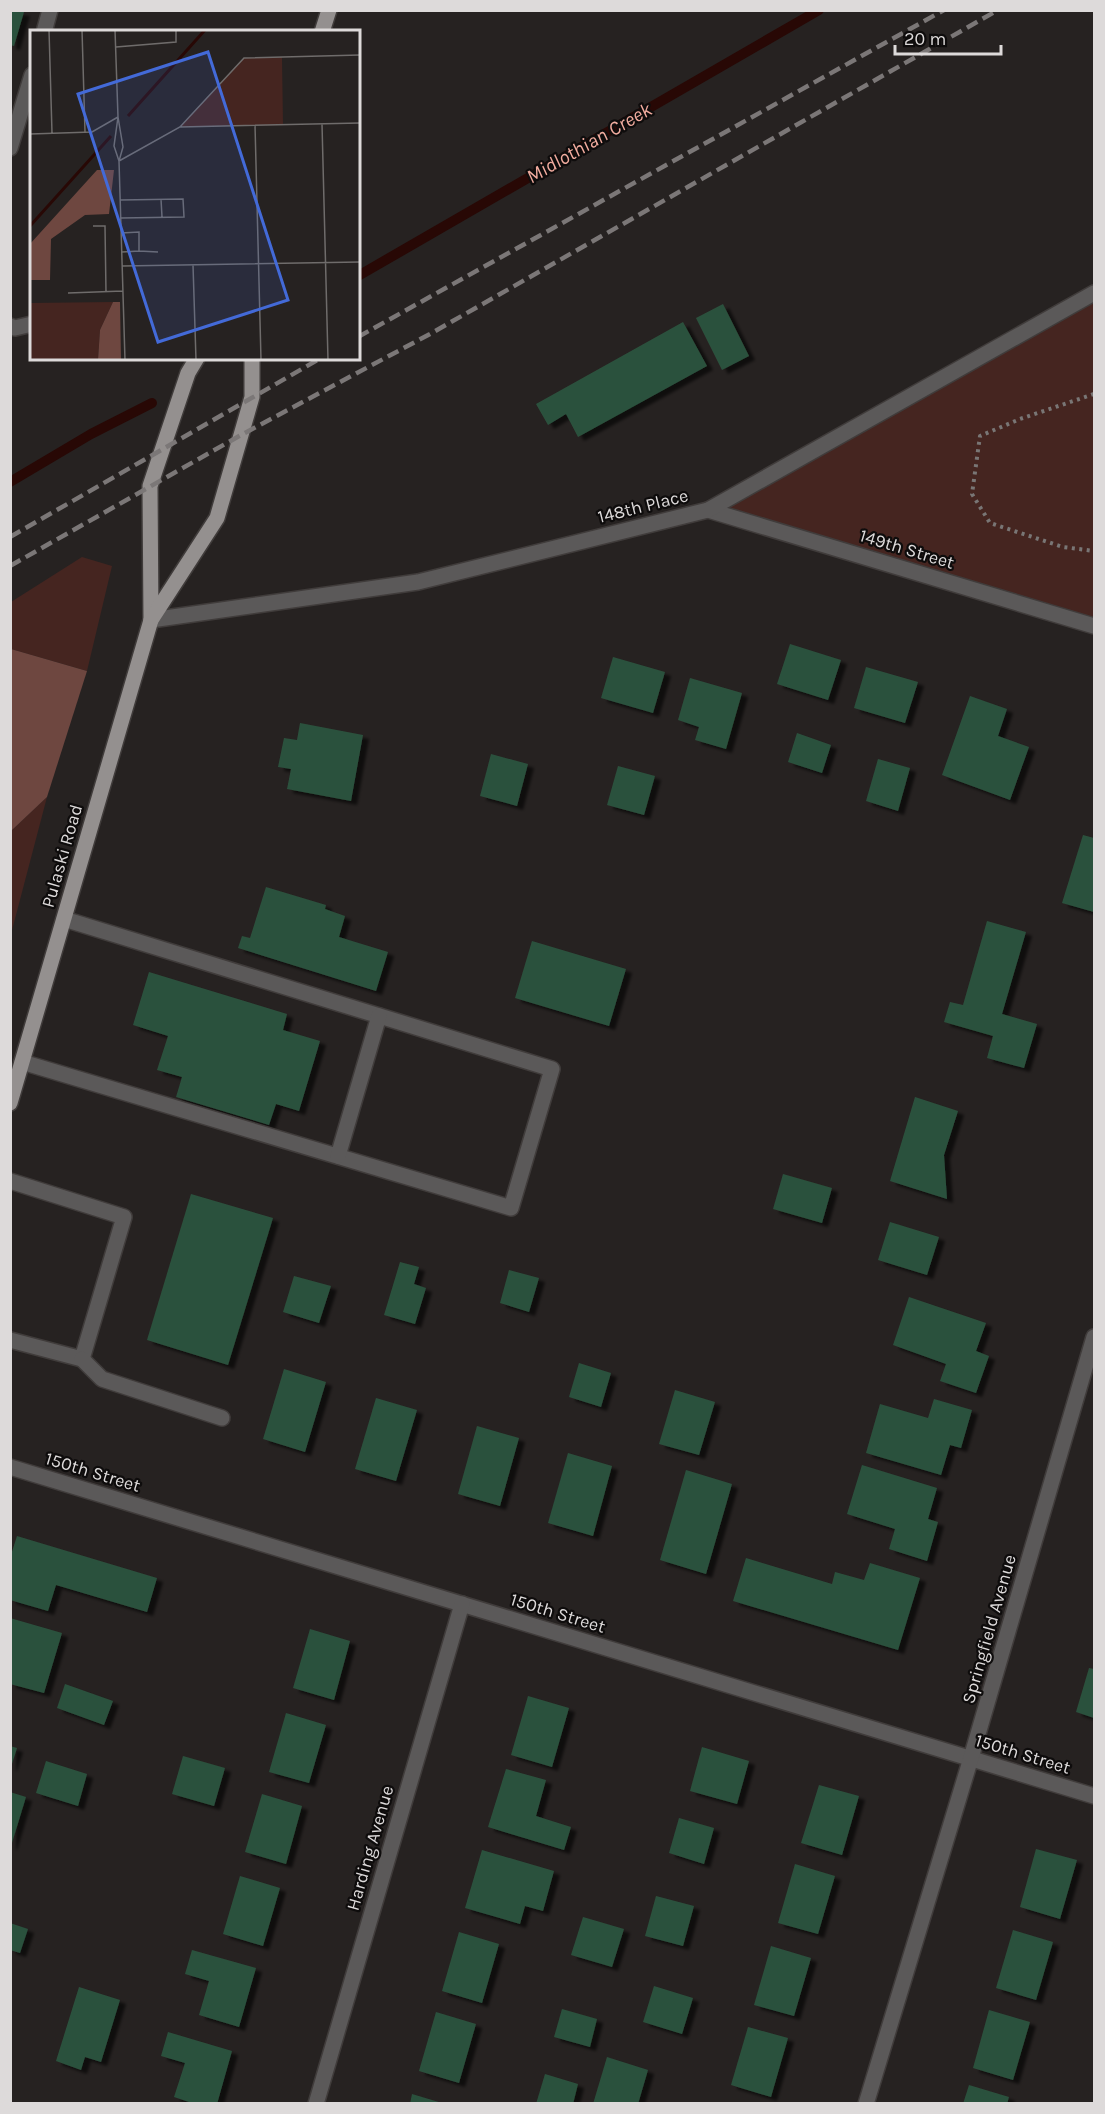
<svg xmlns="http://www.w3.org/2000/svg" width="1105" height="2114" font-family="Karla,sans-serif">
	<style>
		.green { fill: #452520 }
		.forest { fill: #6e4740 }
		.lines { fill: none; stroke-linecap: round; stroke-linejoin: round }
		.stream { stroke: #280805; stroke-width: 10 }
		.building { fill: #2c513d; filter: url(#shadow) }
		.minor-casing { stroke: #403c3b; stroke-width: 18 }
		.major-casing { stroke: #403c3b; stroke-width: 18 }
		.path { stroke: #797675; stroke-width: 4; stroke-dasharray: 3 4.5; stroke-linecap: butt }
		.minor { stroke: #5b5959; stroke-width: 15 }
		.major { stroke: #94908f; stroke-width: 15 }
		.rail { stroke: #7b7777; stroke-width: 4.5; stroke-dasharray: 12 6; stroke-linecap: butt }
		.labels { text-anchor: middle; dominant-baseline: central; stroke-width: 4.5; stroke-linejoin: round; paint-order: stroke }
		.street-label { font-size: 18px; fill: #dddada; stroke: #0e0c0c }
		.water-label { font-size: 20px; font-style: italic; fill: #f2ac9f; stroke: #0e0c0c }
		.inset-river { fill: none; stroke: #280805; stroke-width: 3 }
		.inset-road { fill: none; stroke: #6f6c6b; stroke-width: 1.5 }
		.view { fill: #436ad8; fill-opacity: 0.15; stroke: #436ad8; stroke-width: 3 }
		.inset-edge { fill: none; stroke: #dddada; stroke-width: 3 }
	</style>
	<defs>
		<filter id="shadow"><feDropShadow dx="6" dy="4" stdDeviation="1.5" flood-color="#0009"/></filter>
	</defs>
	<rect width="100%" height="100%" fill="#262221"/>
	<g class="green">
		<path d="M1094,293V626L708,510Z"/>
		<path d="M82,557L112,566L87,671L11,649V602Z"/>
		<path d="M47,797L11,934V831Z"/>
	</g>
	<path class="forest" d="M11,649L87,671L47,797L11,831Z"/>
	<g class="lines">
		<g class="stream">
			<path d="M358,276L819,10"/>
			<path d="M10,482L91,434L152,403"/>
		</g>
	</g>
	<g class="building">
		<path d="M10,10L24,12L14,46L10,45Z"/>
		<path d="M723,304L749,356L722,370L696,318Z"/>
		<path d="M683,322L707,366L578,437L566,414L548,425L536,404Z"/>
		<path d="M790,644L841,660L828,700L777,684Z"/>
		<path d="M613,657L665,672L653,713L601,698Z"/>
		<path d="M866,667L918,682L905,723L854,708Z"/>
		<path d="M690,678L742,693L726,749L695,740L699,727L678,720Z"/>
		<path d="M970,696L1007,709L998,736L1029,747L1010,800L942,775Z"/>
		<path d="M300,723L363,735L351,801L287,789L291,769L278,767L284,738L297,740Z"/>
		<path d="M797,733L831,745L822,773L788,762Z"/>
		<path d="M491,754L528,764L517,806L480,796Z"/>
		<path d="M878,759L910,768L898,811L866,801Z"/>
		<path d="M618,766L655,776L644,815L607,805Z"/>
		<path d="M1083,835L1094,838V912L1062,903Z"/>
		<path d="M266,887L326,905L325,909L345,916L339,937L388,952L376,991L238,948L242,936L250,938Z"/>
		<path d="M987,921L1026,932L1002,1014L1037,1024L1024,1068L987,1058L993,1036L944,1022L950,1002L963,1005Z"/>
		<path d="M532,941L626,969L609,1026L515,998Z"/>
		<path d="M149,972L287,1014L283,1030L320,1041L299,1111L276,1104L269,1125L176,1097L182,1077L157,1070L168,1036L133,1025Z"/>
		<path d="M915,1097L958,1111L944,1155L947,1199L890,1181Z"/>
		<path d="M783,1174L832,1188L822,1223L773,1209Z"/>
		<path d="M191,1194L273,1218L228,1365L147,1340Z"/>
		<path d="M890,1222L939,1237L927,1275L878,1260Z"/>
		<path d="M400,1262L419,1267L414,1284L426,1288L415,1324L384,1315Z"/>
		<path d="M509,1270L539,1278L529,1312L500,1303Z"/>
		<path d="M294,1276L331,1286L319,1323L283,1312Z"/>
		<path d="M909,1297L986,1323L976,1351L989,1356L976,1393L940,1381L946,1364L893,1345Z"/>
		<path d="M579,1363L611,1373L601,1407L569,1397Z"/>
		<path d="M284,1369L326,1382L305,1452L263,1439Z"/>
		<path d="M675,1390L715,1402L699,1455L659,1444Z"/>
		<path d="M376,1398L417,1410L396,1481L355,1469Z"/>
		<path d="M934,1399L972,1410L961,1448L950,1445L941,1475L866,1453L880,1404L928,1418Z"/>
		<path d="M477,1426L519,1438L500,1506L458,1494Z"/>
		<path d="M568,1453L612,1466L593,1536L548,1523Z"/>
		<path d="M862,1465L937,1488L928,1519L938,1522L927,1561L889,1549L895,1529L847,1514Z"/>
		<path d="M686,1470L732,1484L706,1574L660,1560Z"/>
		<path d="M17,1536L157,1578L147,1612L56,1585L48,1611L10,1600V1558Z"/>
		<path d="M746,1558L832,1584L835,1572L864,1580L870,1563L920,1578L898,1650L733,1601Z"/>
		<path d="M10,1618L62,1633L44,1693L10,1684Z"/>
		<path d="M310,1629L350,1641L334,1700L293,1688Z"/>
		<path d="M1089,1668L1094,1669V1718L1076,1712Z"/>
		<path d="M65,1684L113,1701L104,1725L57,1708Z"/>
		<path d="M528,1696L569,1708L552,1767L511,1755Z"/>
		<path d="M286,1713L326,1725L309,1783L269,1772Z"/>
		<path d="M10,1746L17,1748L11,1767H10Z"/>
		<path d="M702,1747L749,1761L737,1804L690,1791Z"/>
		<path d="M183,1756L225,1768L214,1806L172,1794Z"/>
		<path d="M46,1761L87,1774L78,1806L36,1793Z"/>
		<path d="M506,1769L546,1780L536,1816L571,1827L564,1850L488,1827Z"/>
		<path d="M819,1785L859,1796L842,1855L801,1843Z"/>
		<path d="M10,1792L26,1797L11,1846H10Z"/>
		<path d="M262,1794L302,1806L286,1864L245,1852Z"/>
		<path d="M679,1818L714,1828L704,1864L669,1853Z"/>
		<path d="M1036,1849L1077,1860L1060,1919L1020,1907Z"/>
		<path d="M482,1850L554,1871L543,1911L525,1906L520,1924L465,1908Z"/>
		<path d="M795,1864L835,1876L818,1934L778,1923Z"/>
		<path d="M240,1876L280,1888L263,1946L223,1934Z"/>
		<path d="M656,1896L694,1906L683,1946L645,1936Z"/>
		<path d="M583,1917L624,1929L612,1967L571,1955Z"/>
		<path d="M10,1923L28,1929L20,1953L10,1950Z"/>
		<path d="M1013,1930L1053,1942L1036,2000L996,1988Z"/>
		<path d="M459,1932L499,1944L482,2003L442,1991Z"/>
		<path d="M771,1946L811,1958L794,2016L754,2005Z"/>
		<path d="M192,1950L256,1968L239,2027L199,2015L209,1981L185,1974Z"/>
		<path d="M654,1986L693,1998L682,2034L643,2022Z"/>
		<path d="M79,1987L120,2000L101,2062L85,2057L81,2070L56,2061Z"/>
		<path d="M562,2009L597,2019L590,2047L554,2037Z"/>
		<path d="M989,2010L1030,2022L1013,2080L973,2068Z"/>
		<path d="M436,2012L476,2024L459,2083L419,2071Z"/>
		<path d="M748,2027L788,2038L771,2097L731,2085Z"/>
		<path d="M168,2032L232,2051L217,2104H195L174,2097L185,2063L161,2056Z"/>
		<path d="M607,2057L648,2070L638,2104H593Z"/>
		<path d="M545,2074L578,2084L573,2104H536Z"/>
		<path d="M969,2085L1009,2097L1007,2104H963Z"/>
		<path d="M412,2094L442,2103V2104H410Z"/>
	</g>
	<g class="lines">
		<g class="minor-casing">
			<g id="minor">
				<path d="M44,32L50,10"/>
				<path d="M10,148L32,75"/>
				<path d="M10,326L15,328L32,324"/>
				<path d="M708,510L1094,626"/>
				<path d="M151,620L418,582L708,510L1094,293"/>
				<path d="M22,1062L511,1208L552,1069L64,919"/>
				<path d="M338,1156L379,1016"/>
				<path d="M10,1181L124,1217L82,1359L10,1340"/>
				<path d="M82,1359L102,1379L222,1418"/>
				<path d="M10,1467L1094,1796"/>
				<path d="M316,2104L462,1604"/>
				<path d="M866,2104L971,1758L1094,1337"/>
			</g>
		</g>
		<g class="major-casing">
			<g id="major">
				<path d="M322,32L329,10"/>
				<path d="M151,620L150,486L188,373L197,358"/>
				<path d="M10,1103L151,620L217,518L252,397V358"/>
			</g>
		</g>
		<path class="path" d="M1094,394L1020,419L980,436L972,494L990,523L1063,547L1094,551"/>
		<use href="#minor" class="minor"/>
		<use href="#major" class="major"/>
		<g class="rail">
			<path d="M358,337L944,10"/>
			<path d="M10,537L321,358"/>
			<path d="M10,566L241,435L430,334L998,10"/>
		</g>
	</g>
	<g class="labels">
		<g class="street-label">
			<text transform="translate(643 506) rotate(-14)">148th Place</text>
			<text transform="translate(907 549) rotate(17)">149th Street</text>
			<text transform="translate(62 856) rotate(-74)">Pulaski Road</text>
			<text transform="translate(93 1472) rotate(17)">150th Street</text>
			<text transform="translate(558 1613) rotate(17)">150th Street</text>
			<text transform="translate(989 1629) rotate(-74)">Springfield Avenue</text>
			<text transform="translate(1023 1754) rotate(17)">150th Street</text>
			<text transform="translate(370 1848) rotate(-74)">Harding Avenue</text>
		</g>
		<g class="water-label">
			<text transform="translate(589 143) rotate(-30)">Midlothian Creek</text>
		</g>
	</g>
	<g transform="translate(30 30)">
		<rect width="330" height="330" fill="#262221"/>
		<path d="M252,27L253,95L150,97L214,28ZM83,272L70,300L68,330H0V273Z" fill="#452520"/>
		<path d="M67,140H84L79,184L55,185L21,209L20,250H0V214ZM83,272H90L91,330H68L70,300Z" fill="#6e4740"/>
		<path class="inset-river" d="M98,86L175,0M0,196L81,106"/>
		<path class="inset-road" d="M19,0L22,103M52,0L55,102M85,0L88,87L93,117L89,131L95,330M86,17L146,12V0M88,87L84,116L89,131M292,94L298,330M225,95L231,330M150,97L330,93M0,104L62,102L88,87M89,131L150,97L214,28L330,25M131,169L132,187M90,170L153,169L154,187L91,188M63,196H75L76,262M91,203L109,202V221L92,222M109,221L128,222M163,235L166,330M92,236L330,232M38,263L93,261"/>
		<path class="view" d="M178,22L258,270L128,312L48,64Z"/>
		<rect width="330" height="330" class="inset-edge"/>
	</g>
	<rect width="1105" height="2114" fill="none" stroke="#dddada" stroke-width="24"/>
	<path d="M895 45v9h106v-9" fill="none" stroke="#dddada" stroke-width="3"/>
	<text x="904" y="45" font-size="18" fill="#dddada" stroke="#0e0c0c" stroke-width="4.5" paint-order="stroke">20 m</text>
</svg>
